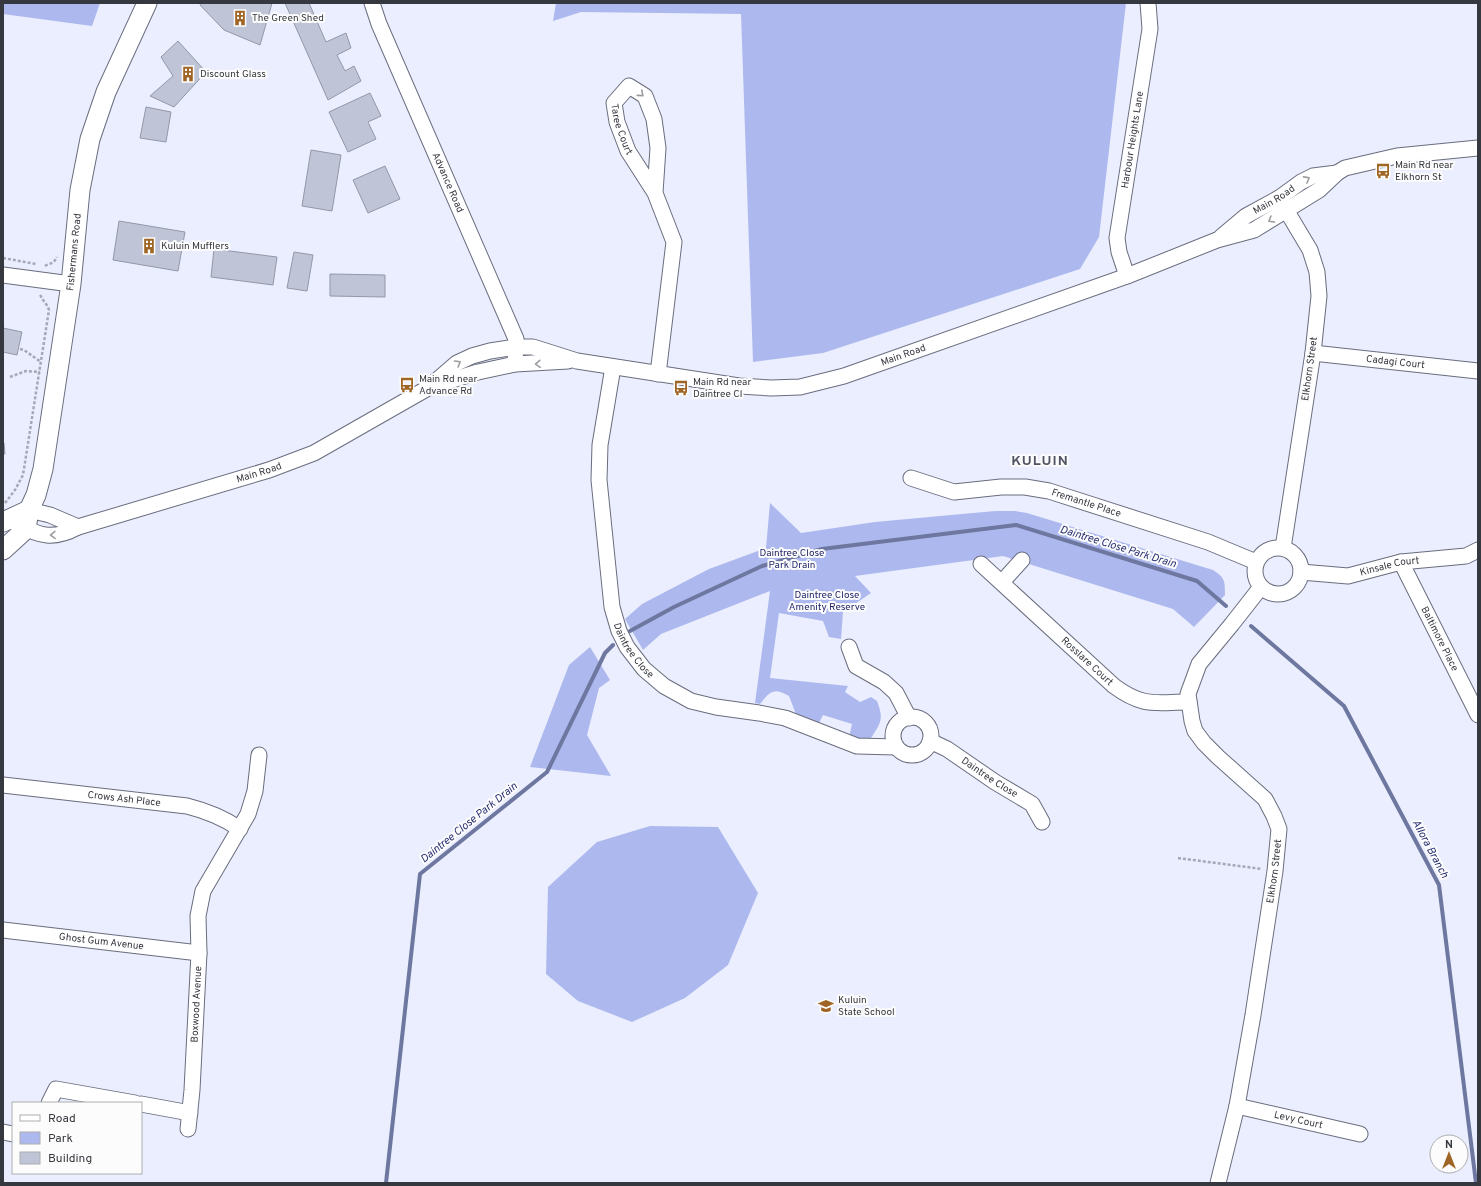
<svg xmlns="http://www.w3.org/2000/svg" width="1481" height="1186" font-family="Overpass,sans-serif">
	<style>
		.green { fill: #adb9ee }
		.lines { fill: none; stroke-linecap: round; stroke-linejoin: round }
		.stream { stroke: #6d779f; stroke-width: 4 }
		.building { fill: #bfc4d7; stroke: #9297a9 }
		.minor-casing { stroke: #696d7e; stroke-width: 17 }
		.major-casing { stroke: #696d7e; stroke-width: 21 }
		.path { stroke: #a5a8b5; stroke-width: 2.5; stroke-dasharray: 3 2; stroke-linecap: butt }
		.minor { stroke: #fff; stroke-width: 15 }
		.major { stroke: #fff; stroke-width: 19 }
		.oneway { stroke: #9a9c9f }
		.labels { text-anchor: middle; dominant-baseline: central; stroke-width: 4; stroke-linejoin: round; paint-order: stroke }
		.poi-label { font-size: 10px; fill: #36383f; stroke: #fcfcfc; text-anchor: start }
		.street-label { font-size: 10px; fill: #36383f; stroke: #fcfcfc }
		.park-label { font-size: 10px; fill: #24296a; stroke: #fcfcfc }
		.water-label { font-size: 11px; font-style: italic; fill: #282f71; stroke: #fcfcfc }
		.district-label { font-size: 14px; font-weight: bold; letter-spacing: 1px; fill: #4f5363; stroke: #fcfcfc }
	</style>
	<rect width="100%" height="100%" fill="#eaeefe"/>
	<g class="green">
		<path d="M3,3H100L92,26L3,14Z"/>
		<path d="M556,3H1126L1099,237L1080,269L823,353L753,362L741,14L581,12L553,21Z"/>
		<path d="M770,503L801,533L875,522L995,511H1015L1027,513L1213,570C1225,578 1225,580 1225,595L1194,627L1173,609L1003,556L855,576L871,593L843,612L841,639L829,637L823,621L779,613L770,678L848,686L845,692L860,702L871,697L877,701C884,719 881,723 871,738L857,741L849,737L852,724L823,715L818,725L797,717L789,696C774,687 770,691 760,704L755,703L770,591L661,634L643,650L625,619L642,604L709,569L766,548Z"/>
		<path d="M590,647L610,680L599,688L587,735L611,776L530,767L569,665Z"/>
		<path d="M650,826L718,827L758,893L728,965L685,998L632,1022L578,1001L546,974L548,887L597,842Z"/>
	</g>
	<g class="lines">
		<g class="stream">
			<path d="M1251,626L1344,706L1439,885L1476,1183"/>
			<path d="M630,631L674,607L762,566L822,549L1016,525L1197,581L1226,606"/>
			<path d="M386,1183L420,874L547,772L605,653L613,645"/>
		</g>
	</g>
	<g class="building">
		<path d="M201,3H272L260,45L224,30L200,5Z"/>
		<path d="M285,3H309L326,42L346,33L351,48L337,55L345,71L354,66L361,81L328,100Z"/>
		<path d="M178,41L206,72L174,107L150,96L173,76L161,57Z"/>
		<path d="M370,93L381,116L368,122L376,139L348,152L329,112Z"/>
		<path d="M146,107L171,112L166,142L140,138Z"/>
		<path d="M311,150L341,155L332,211L302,206Z"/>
		<path d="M385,166L400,199L368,213L353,180Z"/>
		<path d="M119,221L185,232L178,271L113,260Z"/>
		<path d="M214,249L277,257L273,285L211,277Z"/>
		<path d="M294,252L313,255L307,291L287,288Z"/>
		<path d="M330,274L385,275V297L330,296Z"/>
		<path d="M3,328L22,332L17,355L3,352Z"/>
		<path d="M3,443H4L5,454H3Z"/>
	</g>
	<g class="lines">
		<g class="minor-casing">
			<g id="minor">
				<path id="s1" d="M372,3L379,24L516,339L515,364"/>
				<path id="s2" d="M655,193L658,148L654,119L645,96L629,86L614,103L617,122L628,151L655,193L674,242L658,374"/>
				<path d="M1279,198L1310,250L1317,272L1319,296L1313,353L1283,548"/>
				<path id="s3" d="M1221,237L1246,216L1279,198L1301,182L1313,176L1337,173"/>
				<path d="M3,275L71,284"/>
				<path id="s4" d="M1127,276L1119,252L1117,238L1150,29L1148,3"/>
				<path id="s5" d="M1313,353L1478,371"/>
				<path id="s6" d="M613,367L600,445L599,480L612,607L619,631L627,647L644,669L664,686L691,701L716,707L759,713L785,718L857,746L896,747"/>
				<path d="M433,386L478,372L515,364L568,361"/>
				<path id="s7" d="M911,478L954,492L1001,487H1025L1049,491L1208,542L1256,562"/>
				<path d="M29,510L50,515L78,527"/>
				<path id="s8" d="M16,523C40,537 54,540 78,527L269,470L314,453L428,388L457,363L472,356L490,351L516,347H533L577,361L739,386L771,388L800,387L844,376L1127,276L1217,240L1254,230L1319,190L1337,173L1345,168L1397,156L1478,148"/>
				<circle cx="1278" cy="571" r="23"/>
				<path id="s9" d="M1401,562L1478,715"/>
				<path id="s10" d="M981,564L1114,686C1144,708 1155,702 1189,702"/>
				<path id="s11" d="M1301,572L1348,576L1401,562L1466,556L1478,550"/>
				<path d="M1002,582L1022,560"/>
				<path d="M849,647L856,666L884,682L896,693L909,718"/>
				<circle cx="912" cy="736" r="19"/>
				<path id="s12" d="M930,741L947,749L995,782L1032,804L1042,822"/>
				<path id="s13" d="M3,785L187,806C207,811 224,818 240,829"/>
				<path id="s14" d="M3,930L199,953"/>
				<path d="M49,1103L56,1089L135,1103"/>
				<path d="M141,1104L190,1113"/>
				<path id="s15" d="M1237,1106L1360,1134"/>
				<path id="s16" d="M188,1129L192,1090L199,953L198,916L203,891L248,814L255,791L259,755"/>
				<path d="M3,1132L13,1134"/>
				<path id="s17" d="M1218,1183L1237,1106L1253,1015L1275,871L1279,829L1274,816L1265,799L1218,757L1204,743L1195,731L1192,721L1188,694L1199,664L1232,624L1261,587"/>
			</g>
		</g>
		<g class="major-casing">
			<g id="major">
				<path d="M3,522L29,510"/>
				<path id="s18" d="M3,550L26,529L29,510L36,495L43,469L71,284L80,190L90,139L106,92L147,3"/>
			</g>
		</g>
		<g class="path">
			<path d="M3,258L36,264"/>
			<path d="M45,266C49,263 53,265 57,257"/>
			<path d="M20,349L24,350L41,362"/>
			<path d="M10,377L26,371L40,372"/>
			<path d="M5,503L15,490L23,475L49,310C47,303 41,300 40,293"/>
			<path d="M1178,858L1262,869"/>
		</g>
		<use href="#minor" class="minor"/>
		<use href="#major" class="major"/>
	</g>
	<defs><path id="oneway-chevron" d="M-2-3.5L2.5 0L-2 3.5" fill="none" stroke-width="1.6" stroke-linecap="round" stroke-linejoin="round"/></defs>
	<g class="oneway">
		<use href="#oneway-chevron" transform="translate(641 94) rotate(41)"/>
		<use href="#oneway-chevron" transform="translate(1307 179) rotate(-29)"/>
		<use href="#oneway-chevron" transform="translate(1271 220) rotate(149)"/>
		<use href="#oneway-chevron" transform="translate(458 363) rotate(-31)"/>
		<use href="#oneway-chevron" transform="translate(538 364) rotate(176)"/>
		<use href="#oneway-chevron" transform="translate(53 535) rotate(179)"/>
	</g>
	<defs>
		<g id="building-bare" transform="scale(1.2)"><path d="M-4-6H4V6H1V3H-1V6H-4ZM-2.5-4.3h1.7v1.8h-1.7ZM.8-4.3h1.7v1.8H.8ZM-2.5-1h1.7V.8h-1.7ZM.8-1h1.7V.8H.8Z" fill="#9f6525" stroke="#fcfcfc" stroke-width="2.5" paint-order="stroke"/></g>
		<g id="bus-bare" transform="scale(1.2)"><path d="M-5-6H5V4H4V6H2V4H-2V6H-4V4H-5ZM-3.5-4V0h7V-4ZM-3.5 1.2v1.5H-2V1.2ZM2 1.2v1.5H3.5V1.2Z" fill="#9f6525" stroke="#fcfcfc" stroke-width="2.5" paint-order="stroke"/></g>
		<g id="school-bare" transform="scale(1.2)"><path d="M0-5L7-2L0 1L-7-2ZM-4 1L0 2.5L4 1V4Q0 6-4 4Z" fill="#9f6525" stroke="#fcfcfc" stroke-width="2.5" paint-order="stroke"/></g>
	</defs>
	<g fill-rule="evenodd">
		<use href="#building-bare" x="240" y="18"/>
		<use href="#building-bare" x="188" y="74"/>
		<use href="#bus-bare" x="1383" y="171"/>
		<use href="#building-bare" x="149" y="246"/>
		<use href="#bus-bare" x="407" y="385"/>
		<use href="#bus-bare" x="681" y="388"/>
		<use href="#school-bare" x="826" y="1006"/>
	</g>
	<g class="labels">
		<g class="poi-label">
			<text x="252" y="18">The Green Shed</text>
			<text x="200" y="74">Discount Glass</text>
			<text x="1395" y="165">Main Rd near<tspan x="1395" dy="12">Elkhorn St</tspan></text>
			<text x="161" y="246">Kuluin Mufflers</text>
			<text x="419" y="379">Main Rd near<tspan x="419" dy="12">Advance Rd</tspan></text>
			<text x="693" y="382">Main Rd near<tspan x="693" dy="12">Daintree Cl</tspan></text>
			<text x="838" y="1000">Kuluin<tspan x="838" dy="12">State School</tspan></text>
		</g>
		<g class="street-label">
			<text stroke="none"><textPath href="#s2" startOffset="168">Taree Court</textPath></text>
			<text stroke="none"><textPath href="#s4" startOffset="139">Harbour Heights Lane</textPath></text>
			<text stroke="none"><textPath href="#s1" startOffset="195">Advance Road</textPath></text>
			<text stroke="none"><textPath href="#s3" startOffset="65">Main Road</textPath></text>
			<text stroke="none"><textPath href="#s18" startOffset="313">Fishermans Road</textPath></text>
			<text stroke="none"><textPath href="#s8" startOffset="941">Main Road</textPath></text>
			<text stroke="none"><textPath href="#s5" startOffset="83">Cadagi Court</textPath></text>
			<text transform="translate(1310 369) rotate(-82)">Elkhorn Street</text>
			<text stroke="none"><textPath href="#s8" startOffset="255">Main Road</textPath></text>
			<text stroke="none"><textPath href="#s7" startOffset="180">Fremantle Place</textPath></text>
			<text stroke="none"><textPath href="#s11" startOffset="90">Kinsale Court</textPath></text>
			<text stroke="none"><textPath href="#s9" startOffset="86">Baltimore Place</textPath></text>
			<text stroke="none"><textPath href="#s6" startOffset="291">Daintree Close</textPath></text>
			<text stroke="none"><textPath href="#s10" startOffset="144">Rosslare Court</textPath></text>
			<text stroke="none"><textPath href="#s12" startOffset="70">Daintree Close</textPath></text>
			<text stroke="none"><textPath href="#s13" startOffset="122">Crows Ash Place</textPath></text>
			<text stroke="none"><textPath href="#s17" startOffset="317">Elkhorn Street</textPath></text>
			<text stroke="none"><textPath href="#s14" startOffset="99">Ghost Gum Avenue</textPath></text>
			<text stroke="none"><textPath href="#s16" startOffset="125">Boxwood Avenue</textPath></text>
			<text stroke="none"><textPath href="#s15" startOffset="63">Levy Court</textPath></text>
		</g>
		<g class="park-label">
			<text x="792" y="553">Daintree Close<tspan x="792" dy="12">Park Drain</tspan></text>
			<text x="827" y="595">Daintree Close<tspan x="827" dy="12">Amenity Reserve</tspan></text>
		</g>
		<g class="water-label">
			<text transform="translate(1118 547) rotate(17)">Daintree Close Park Drain</text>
			<text transform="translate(469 823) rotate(-39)">Daintree Close Park Drain</text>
			<text transform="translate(1430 849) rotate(62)">Allora Branch</text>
		</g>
		<g class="district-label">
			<text x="1040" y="461">KULUIN</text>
		</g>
	</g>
	<rect width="1481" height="1186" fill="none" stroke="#36383f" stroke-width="8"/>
	<rect x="12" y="1102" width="130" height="72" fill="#fcfcfc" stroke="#adaeb0"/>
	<rect x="20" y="1115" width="20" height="6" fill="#ffffff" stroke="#adaeb0"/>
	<text x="48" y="1122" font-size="12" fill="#36383f">Road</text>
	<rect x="20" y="1132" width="20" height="12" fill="#adb9ee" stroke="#adaeb0"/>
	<text x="48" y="1142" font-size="12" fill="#36383f">Park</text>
	<rect x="20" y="1152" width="20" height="12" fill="#bfc4d7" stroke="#adaeb0"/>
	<text x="48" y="1162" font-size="12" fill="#36383f">Building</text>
	<g transform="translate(1449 1154)"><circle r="19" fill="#fcfcfc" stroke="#adaeb0"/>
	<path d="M0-3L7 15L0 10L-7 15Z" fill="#9f6525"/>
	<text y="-6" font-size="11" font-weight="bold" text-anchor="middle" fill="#36383f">N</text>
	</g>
</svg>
